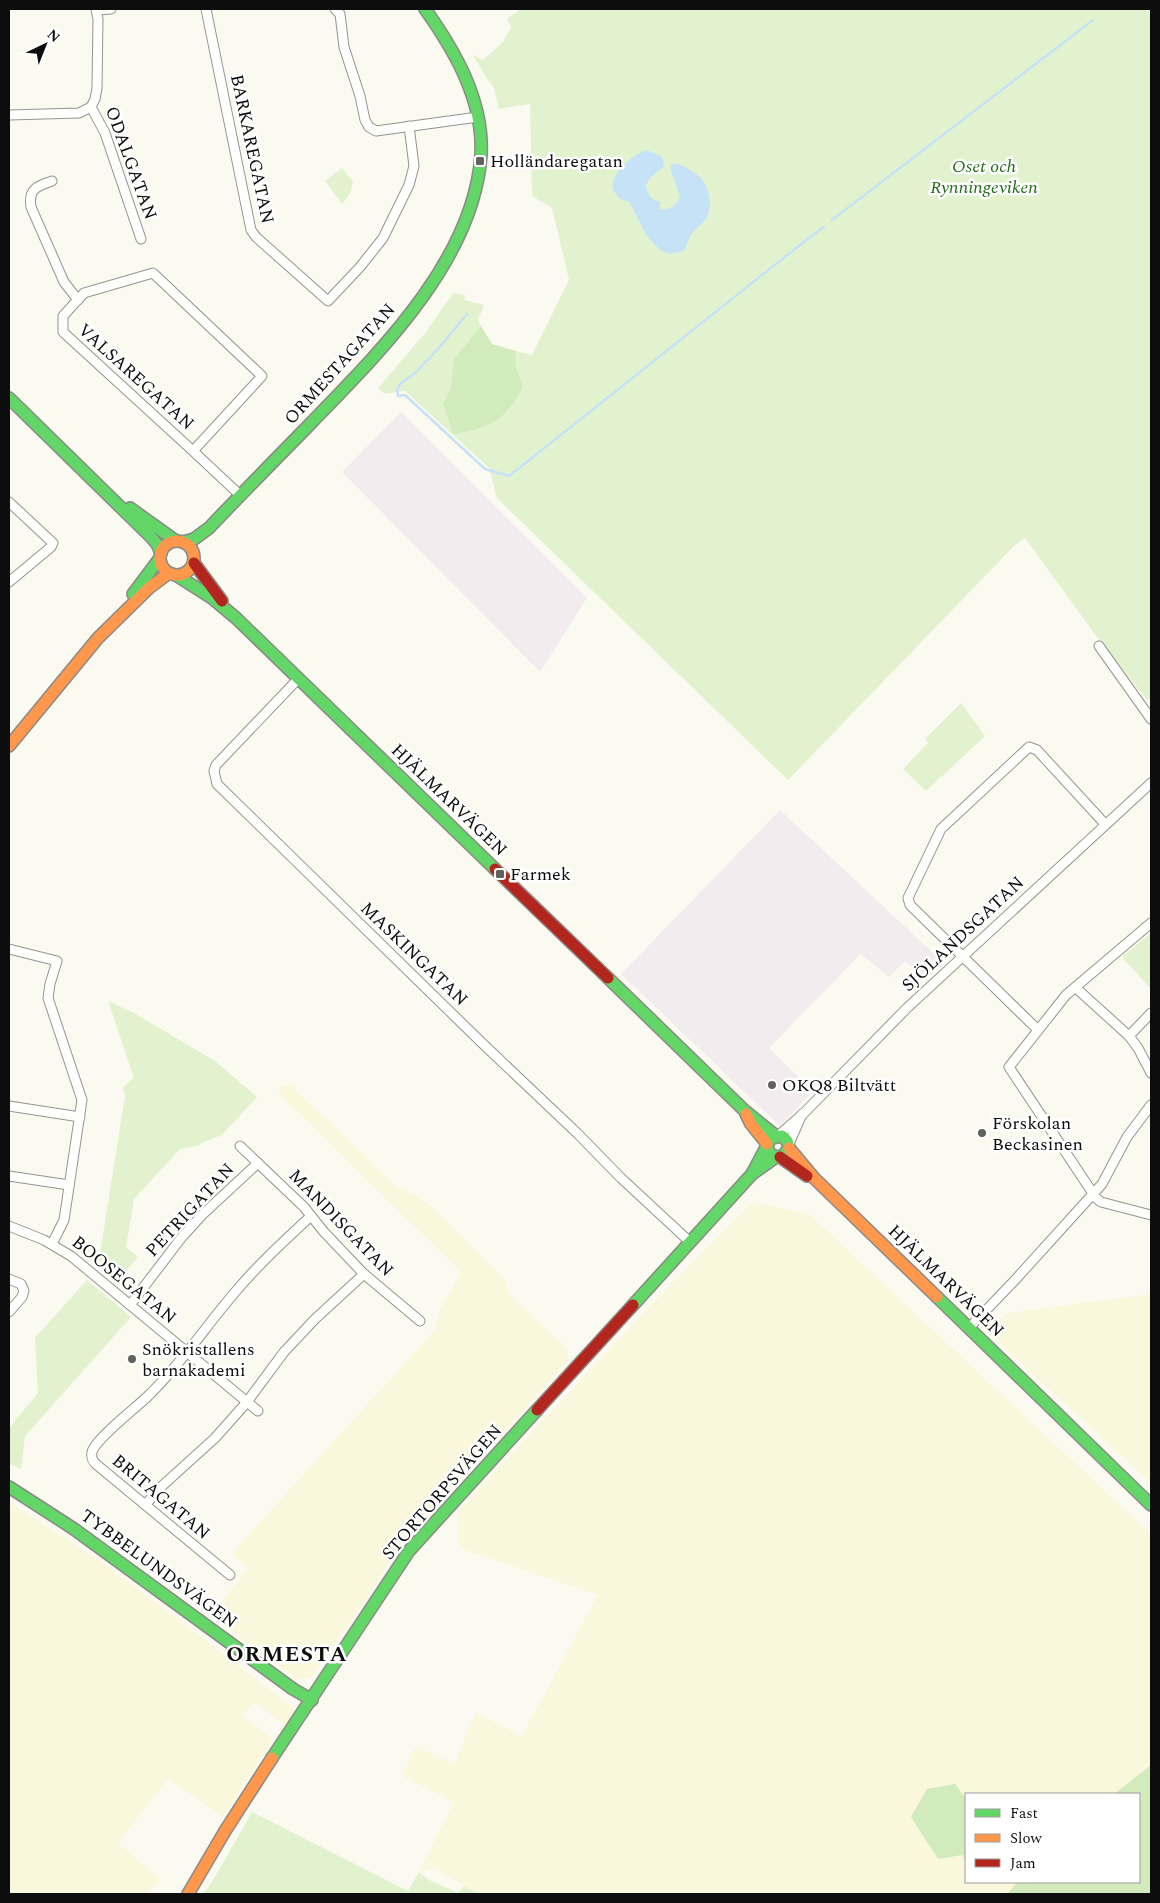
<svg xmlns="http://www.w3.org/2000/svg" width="1160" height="1903" font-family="Spectral,serif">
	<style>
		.industrial { fill: #f3ecef }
		.farmland { fill: #f9f8dc }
		.green { fill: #e2f2cf }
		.forest { fill: #d1ebbd }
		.water { fill: #c5e2f7 }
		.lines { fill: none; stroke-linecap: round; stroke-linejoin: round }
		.stream { stroke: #c5e2f7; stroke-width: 2.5 }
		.street-casing { stroke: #949490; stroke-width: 11 }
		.fast-casing { stroke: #8b8a86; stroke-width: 14 }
		.slow-casing { stroke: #8b8a86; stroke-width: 14 }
		.jam-casing { stroke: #8b8a86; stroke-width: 14 }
		.street { stroke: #fefefd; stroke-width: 9 }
		.fast { stroke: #63d668; stroke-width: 11 }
		.slow { stroke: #ff974d; stroke-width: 11 }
		.jam { stroke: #b3261e; stroke-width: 11 }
		.poi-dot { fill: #60605d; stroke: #fff; stroke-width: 2 }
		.labels { text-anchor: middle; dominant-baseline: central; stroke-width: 5; stroke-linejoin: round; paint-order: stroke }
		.street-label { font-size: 18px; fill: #0d0d0d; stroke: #fff }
		.poi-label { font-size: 18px; fill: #0d0d0d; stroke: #fff; text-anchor: start }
		.park-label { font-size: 18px; font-style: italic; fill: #236919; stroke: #fff }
		.district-label { font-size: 22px; font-weight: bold; letter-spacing: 1px; fill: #0d0d0d; stroke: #fff }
	</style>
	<rect width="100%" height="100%" fill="#fbfaf1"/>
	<g class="industrial">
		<path d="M401,412L587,598L540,672L342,472Z"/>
		<path d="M780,810L943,962L926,980L905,961L889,977L861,954L769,1048L813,1091L780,1126L621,974Z"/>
	</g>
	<g class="farmland">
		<path d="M280,1086H292L399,1189L416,1195L438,1212L507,1281V1292L568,1349V1361L394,1554L366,1601L311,1677L297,1679L214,1619L215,1609L248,1569L232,1553L435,1330L439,1312L461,1272L279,1094Z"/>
		<path d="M752,1202L809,1214L1151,1534V1765L1114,1794H966V1799L955,1784L962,1855L966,1859V1882H1018L1007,1894H480L434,1869L419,1872L454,1802L402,1776L416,1746L454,1764L476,1713L522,1736L598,1595L459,1548L458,1511L651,1305Z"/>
		<path d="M1151,1294V1483L986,1331L1007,1313Z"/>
		<path d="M9,1502L112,1569L296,1710L286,1726L255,1703L242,1715L273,1739L223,1817L168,1779L118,1843L162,1880L146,1894H9Z"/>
	</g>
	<g class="green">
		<path d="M521,9H1151V698L1147,700L1103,644H1102L1025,538L1015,545L788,780L497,498L489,468L405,391L385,394L378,388L426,332L453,293L465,295L464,300L484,305L478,320L481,326L455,359L451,388L443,403L523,387L515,364L516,351L532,355L569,280L552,208L532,196L530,104L499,109L493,86L487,79L473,55L483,60L503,42L511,27L507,19Z"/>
		<path d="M342,168L353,182L350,194L342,204L325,181Z"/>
		<path d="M961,703L985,736L926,791L903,769L928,743L925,739Z"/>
		<path d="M1151,933V989L1122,957Z"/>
		<path d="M108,1001L134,1013L215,1061L257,1097L222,1135L201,1143L198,1146L180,1149L134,1199L126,1247L138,1257L120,1278L99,1260L125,1096L123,1087L134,1078Z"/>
		<path d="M87,1280L131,1317L25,1436L21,1469L9,1464V1428L38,1393L35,1338Z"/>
		<path d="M252,1812L408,1891L419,1872L429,1880L458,1893L464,1886L480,1894H203L212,1882Z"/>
	</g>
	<g class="forest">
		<path d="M481,326L492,344L516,351L515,364L523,387C506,420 489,429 453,434L443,403L451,388L454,359Z"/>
		<path d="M1151,1765V1894H1007L1018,1882H1139V1794H1114Z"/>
		<path d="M955,1784L966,1799V1859L962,1855L938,1859L911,1817L927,1789Z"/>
	</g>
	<path class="water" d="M646,150C656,154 667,156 663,168C655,173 649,177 646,186C648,196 651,199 660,202V209L664,210C671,208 677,205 680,197L670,168L672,164C681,163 689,169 696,174C709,182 714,206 706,219C702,224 696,228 692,233C688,239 687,245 684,251L670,254L660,250L646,235L630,203L619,198L613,190C610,172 632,156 646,150Z"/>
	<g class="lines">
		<g class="stream">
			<path d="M832,220L1093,20"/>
			<path d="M467,314L438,349L414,374L401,383L397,389L398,396L405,395L485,469L509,476L810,237L824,227"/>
		</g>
		<g class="street-casing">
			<g id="street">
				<path d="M96,9L98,19L97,88L95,99L91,107L105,133L141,239"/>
				<path d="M206,9L251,230L256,237L328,301L360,267L383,238L409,185L414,166L409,126"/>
				<path d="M335,9L340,14L344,47L360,96L365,120L369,127L376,131L478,117"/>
				<path d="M97,10L111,9"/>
				<path d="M9,115L79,113L91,107"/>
				<path d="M52,181C37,186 28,189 31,207L64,282L78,300"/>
				<path d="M193,451L63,332V316L84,293L153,273L262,376L193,451L241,496"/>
				<path d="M9,502L53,543L51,547L9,582"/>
				<path d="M1099,646L1151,719"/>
				<path d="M298,679L216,765L214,771L217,784L481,1042L577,1133L621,1178L690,1242"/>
				<path d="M1151,923L1066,995L1009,1067L1096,1198L1101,1202L1151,1215"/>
				<path d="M9,949L57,961L50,984L48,998L82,1100L64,1220L52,1244"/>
				<path d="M1076,988L1129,1036L1138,1048L1151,1073"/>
				<path d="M1038,1030L910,905L908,898L941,829L1029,747L1037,750L1105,824"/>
				<path d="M1129,1036L1151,1013"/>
				<path d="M9,1106L80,1117"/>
				<path d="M778,1136L803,1114L907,1008L1151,783"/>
				<path d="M789,1144L802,1114"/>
				<path d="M240,1146L304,1207L324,1232L364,1274L420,1321"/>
				<path d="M9,1176L69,1185"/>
				<path d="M9,1226L44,1240L71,1256L258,1411"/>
				<path d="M9,1279L21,1284L24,1291L22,1297L9,1312"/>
				<path d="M130,1305L182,1237L202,1215L258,1163"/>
				<path d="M969,1328L1015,1280L1102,1184L1127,1137L1151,1105"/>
				<path d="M145,1505L162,1486L215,1438L247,1402L284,1352L315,1319L364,1274"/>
				<path d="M230,1575L97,1465C93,1462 91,1457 92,1452C95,1439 137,1407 148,1396C181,1364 206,1326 236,1291C259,1264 285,1240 311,1216"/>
			</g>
		</g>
		<g class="fast-casing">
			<g id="fast">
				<path d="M9,398L150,536L157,544L161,553"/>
				<path d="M130,508L176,541"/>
				<path d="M183,542L194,539L209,528C243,492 278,457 312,422C381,351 474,259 481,155C484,101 455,51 425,9"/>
				<path d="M176,575L212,598L236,618L495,869"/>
				<path d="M133,594L160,558"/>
				<path d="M608,978L745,1111L776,1136"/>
				<path d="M752,1174L771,1138L782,1136L787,1141L789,1148L783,1156L777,1157L771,1155L767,1148"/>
				<path d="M937,1297L1151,1505"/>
				<path d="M633,1305L752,1174L776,1157"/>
				<path d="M9,1487L74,1529L293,1689L312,1700"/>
				<path d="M272,1758L409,1551L537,1410"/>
			</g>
		</g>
		<g class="slow-casing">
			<g id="slow">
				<circle cx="177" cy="558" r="17"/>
				<path d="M9,746L98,638L149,588L169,573"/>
				<path d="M746,1114L751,1124L767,1144"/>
				<path d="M789,1148L814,1178L937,1297"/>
				<path d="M188,1894L225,1831L272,1758"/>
			</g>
		</g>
		<g class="jam-casing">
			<g id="jam">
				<path d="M194,563L222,601"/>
				<path d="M495,869L608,978"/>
				<path d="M780,1157L807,1176"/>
				<path d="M537,1410L633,1305"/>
			</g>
		</g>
		<use href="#street" class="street"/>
		<use href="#fast" class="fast"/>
		<use href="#slow" class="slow"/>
		<use href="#jam" class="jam"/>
	</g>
	<g class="poi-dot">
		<rect x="475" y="156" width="10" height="10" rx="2.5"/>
		<rect x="495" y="869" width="10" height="10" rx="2.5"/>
		<circle cx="772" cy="1085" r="5"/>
		<circle cx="982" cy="1133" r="5"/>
		<circle cx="132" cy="1359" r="5"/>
	</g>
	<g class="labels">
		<g class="street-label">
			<text transform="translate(252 149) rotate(78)">BARKAREGATAN</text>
			<text transform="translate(131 163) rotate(70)">ODALGATAN</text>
			<text transform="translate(340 364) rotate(-48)">ORMESTAGATAN</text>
			<text transform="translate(136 377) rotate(42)">VALSAREGATAN</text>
			<text transform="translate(449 800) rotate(44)">HJÄLMARVÄGEN</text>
			<text transform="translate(963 934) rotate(-43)">SJÖLANDSGATAN</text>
			<text transform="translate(414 954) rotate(44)">MASKINGATAN</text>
			<text transform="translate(190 1210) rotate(-47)">PETRIGATAN</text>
			<text transform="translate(341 1223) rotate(46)">MANDISGATAN</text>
			<text transform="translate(124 1280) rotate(39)">BOOSEGATAN</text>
			<text transform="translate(946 1281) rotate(44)">HJÄLMARVÄGEN</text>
			<text transform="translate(442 1492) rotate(-49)">STORTORPSVÄGEN</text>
			<text transform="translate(161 1497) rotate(40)">BRITAGATAN</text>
			<text transform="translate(159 1569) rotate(36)">TYBBELUNDSVÄGEN</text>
		</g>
		<g class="poi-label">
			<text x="490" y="161">Holländaregatan</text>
			<text x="510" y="874">Farmek</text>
			<text x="782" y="1085">OKQ8 Biltvätt</text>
			<text x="992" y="1123">Förskolan<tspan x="992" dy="21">Beckasinen</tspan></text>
			<text x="142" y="1349">Snökristallens<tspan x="142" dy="21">barnakademi</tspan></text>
		</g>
		<g class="park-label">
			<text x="984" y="166">Oset och<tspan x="984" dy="21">Rynningeviken</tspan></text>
		</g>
		<g class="district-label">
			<text x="287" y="1654">ORMESTA</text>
		</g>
	</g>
	<rect width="1160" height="1903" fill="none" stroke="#0d0d0d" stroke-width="20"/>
	<rect x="965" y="1793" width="175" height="90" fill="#ffffff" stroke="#9e9e9e"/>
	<rect x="975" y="1809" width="25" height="8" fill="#63d668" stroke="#9e9e9e"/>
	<text x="1010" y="1818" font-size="15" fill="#0d0d0d">Fast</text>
	<rect x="975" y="1834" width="25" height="8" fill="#ff974d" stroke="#9e9e9e"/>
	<text x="1010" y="1843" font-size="15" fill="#0d0d0d">Slow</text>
	<rect x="975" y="1859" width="25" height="8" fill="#b3261e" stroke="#9e9e9e"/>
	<text x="1010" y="1868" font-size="15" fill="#0d0d0d">Jam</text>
	<g transform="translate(45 45) rotate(43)" stroke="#ffffff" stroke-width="4" paint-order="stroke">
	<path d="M0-4L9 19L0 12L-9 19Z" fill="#0d0d0d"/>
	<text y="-8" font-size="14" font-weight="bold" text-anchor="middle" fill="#0d0d0d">N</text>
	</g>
</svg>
